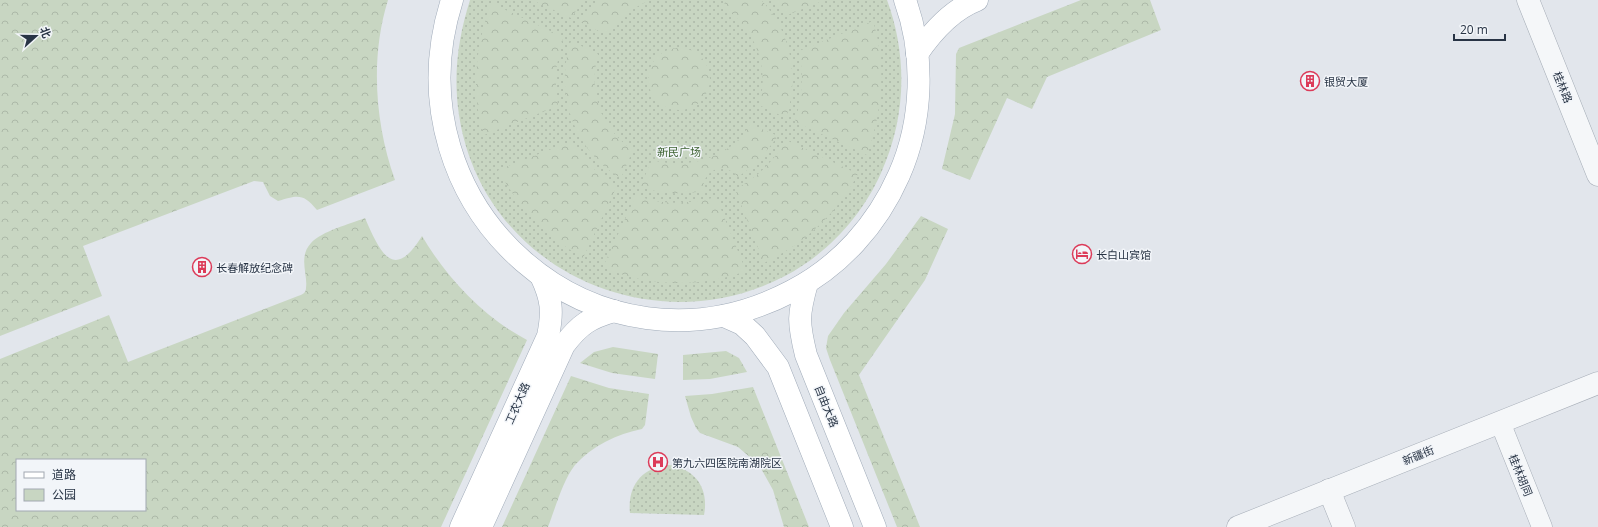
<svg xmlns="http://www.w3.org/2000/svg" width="1598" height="527" font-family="'Open Sans','Noto Sans SC',sans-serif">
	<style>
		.green { fill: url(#green-dots) }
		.forest { fill: url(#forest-crowns); fill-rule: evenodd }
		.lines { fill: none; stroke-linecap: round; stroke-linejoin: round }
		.minor-casing { stroke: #a6adb7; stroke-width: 21 }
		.tertiary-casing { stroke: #a6adb7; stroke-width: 23 }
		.primary-casing { stroke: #a0abb9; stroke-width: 23 }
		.minor { stroke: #f5f7f9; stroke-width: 20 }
		.tertiary { stroke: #f5f7f9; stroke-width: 22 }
		.primary { stroke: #fff; stroke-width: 22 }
		.labels { text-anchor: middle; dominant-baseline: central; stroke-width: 3; stroke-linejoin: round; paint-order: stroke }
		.poi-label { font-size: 11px; fill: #283445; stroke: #f2f5f9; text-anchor: start }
		.street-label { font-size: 11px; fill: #283445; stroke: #f2f5f9 }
		.park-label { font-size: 11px; fill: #3e6333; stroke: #f2f5f9 }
	</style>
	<defs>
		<pattern id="green-dots" width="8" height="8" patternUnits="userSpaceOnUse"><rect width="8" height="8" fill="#c8d6c2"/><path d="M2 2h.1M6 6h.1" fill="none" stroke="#acb8a8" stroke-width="1.8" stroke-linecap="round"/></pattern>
		<pattern id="forest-crowns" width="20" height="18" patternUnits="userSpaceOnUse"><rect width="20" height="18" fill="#c8d6c2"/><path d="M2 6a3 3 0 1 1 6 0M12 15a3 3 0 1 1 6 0" fill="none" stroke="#acb8a8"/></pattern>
	</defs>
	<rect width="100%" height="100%" fill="#e2e6ec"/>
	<g class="green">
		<path d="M470,0H887C908,57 906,118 881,173C862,216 827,254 785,276C651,346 482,268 459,115C453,75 458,38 470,0Z"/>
		<path d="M669,465C696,469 709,489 704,515L630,513C627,486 642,467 669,465Z"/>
	</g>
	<g class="forest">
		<path d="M0,0H388C370,58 375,124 395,180L317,210C303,193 298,195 278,201L270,196L263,182L254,181L83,246L102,296L0,336Z"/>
		<path d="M532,0H584L571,18Z"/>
		<path d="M597,0H649L626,13L607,35L580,22Z"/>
		<path d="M726,0H761C791,31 800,77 786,118L759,105C770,68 756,29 723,7Z"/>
		<path d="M773,0H825L785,16Z"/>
		<path d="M1081,0H1150L1161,30L1047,77L1032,109L1007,98L970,180L942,169L955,114L956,54L959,48Z"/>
		<path d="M491,3L563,37L555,74L558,106L484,135C470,92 476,45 491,3Z"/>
		<path d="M873,21C887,66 882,112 867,155L795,122C802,98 804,75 799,51Z"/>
		<path d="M571,41L598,54C588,91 601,129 633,150L621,178C573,150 554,92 571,41Z"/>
		<circle cx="679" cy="79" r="31"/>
		<path d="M750,124L778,136L758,162L738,177C724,160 702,170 703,191C681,195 661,194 640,187L652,160C688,170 732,158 750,124Z"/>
		<path d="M786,140L858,174C837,214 805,243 764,263L735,189C757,178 774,161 786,140Z"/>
		<path d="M572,141L594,169L617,186L583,258C546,236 519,208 498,170Z"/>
		<path d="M636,195C661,206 691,204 716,197L746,271C702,288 645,287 603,267Z"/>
		<path d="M921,216L948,229L925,280L859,375L920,527H897L830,360L826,348L828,336L844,313L886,264Z"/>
		<path d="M365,218C380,252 393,283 422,236C446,277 484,318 527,340L441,527H0V359L109,315L128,362L298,296C302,295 306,293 306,288C308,274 298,257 311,243C322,231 350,224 365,218ZM17,460H145V510H17Z"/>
		<path d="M613,347L658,354L655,379L612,373L580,363L594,352Z"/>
		<path d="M726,351L739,358L747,372L710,379L683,380V355Z"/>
		<path d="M571,376L609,388L649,394L645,425L642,429C617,434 592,446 575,465C563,480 555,509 548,527H502Z"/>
		<path d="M753,387L809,527H784L773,490L759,465L738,447L700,433L696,428L691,417L685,396L712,394Z"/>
	</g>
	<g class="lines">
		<g class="minor-casing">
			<path id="minor" d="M1500,422L1542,527"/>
		</g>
		<g class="tertiary-casing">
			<g id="tertiary">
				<path d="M1528,0L1598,175"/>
				<path d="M1329,490L1344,527"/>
				<path d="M1238,527L1598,383"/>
			</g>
		</g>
		<g class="primary-casing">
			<g id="primary">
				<path d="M452,0C386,207 596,394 792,291C840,266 877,225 899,175C923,121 925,55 905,0"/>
				<path d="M917,54C932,32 951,10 977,0"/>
				<path d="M807,283C798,315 798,322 806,355L875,527"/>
				<path d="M724,316L742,324L755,336L778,367L842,527"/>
				<path d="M461,527L548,336C553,312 552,299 541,276"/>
				<path d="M481,527L564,345C580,324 590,318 614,311"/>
			</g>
		</g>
		<use href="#minor" class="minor"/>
		<use href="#tertiary" class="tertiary"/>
		<use href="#primary" class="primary"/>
	</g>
	<defs>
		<g id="building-ring" transform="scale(1)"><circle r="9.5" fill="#f2f5f9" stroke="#dc3b59" stroke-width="1.5"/><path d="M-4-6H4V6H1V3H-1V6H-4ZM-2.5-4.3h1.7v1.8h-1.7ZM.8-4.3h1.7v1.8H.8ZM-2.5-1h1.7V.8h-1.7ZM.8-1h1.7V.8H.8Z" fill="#dc3b59"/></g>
		<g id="hotel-ring" transform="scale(1)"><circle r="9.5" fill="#f2f5f9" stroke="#dc3b59" stroke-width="1.5"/><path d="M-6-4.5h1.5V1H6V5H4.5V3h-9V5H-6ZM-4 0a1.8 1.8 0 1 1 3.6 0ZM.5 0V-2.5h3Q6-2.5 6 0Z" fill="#dc3b59"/></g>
		<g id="hospital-ring" transform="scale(1)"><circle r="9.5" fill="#f2f5f9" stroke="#dc3b59" stroke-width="1.5"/><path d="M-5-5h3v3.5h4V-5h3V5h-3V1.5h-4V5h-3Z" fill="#dc3b59"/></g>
	</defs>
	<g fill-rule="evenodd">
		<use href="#building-ring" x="1310" y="81"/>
		<use href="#hotel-ring" x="1082" y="254"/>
		<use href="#building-ring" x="202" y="267"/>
		<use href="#hospital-ring" x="658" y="462"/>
	</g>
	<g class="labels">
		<g class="poi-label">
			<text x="1324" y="81">银贸大厦</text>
			<text x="1096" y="254">长白山宾馆</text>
			<text x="216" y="267">长春解放纪念碑</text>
			<text x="672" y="462">第九六四医院南湖院区</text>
		</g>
		<g class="street-label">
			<text transform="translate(1563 87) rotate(68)">桂林路</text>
			<text transform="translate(517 403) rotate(-66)">工农大路</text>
			<text transform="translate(827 406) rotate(68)">自由大路</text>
			<text transform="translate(1418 455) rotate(-22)">新疆街</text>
			<text transform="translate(1521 475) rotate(68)">桂林胡同</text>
		</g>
		<g class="park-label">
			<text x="679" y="151">新民广场</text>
		</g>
	</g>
	<rect x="16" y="459" width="130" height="52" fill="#f2f5f9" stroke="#a1a8b1"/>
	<rect x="24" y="472" width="20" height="6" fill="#ffffff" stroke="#a1a8b1"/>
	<text x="52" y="479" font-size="12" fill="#283445">道路</text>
	<rect x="24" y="489" width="20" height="12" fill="#c8d6c2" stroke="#a1a8b1"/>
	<text x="52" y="499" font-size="12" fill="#283445">公园</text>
	<g transform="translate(36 36) rotate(69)" stroke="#f2f5f9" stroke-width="3" paint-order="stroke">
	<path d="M0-3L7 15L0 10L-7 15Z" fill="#283445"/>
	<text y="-6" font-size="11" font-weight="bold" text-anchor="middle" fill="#283445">北</text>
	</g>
	<path d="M1454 34v6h51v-6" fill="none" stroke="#283445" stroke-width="2"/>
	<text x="1460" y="34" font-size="12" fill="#283445" stroke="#f2f5f9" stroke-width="3" paint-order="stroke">20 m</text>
</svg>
